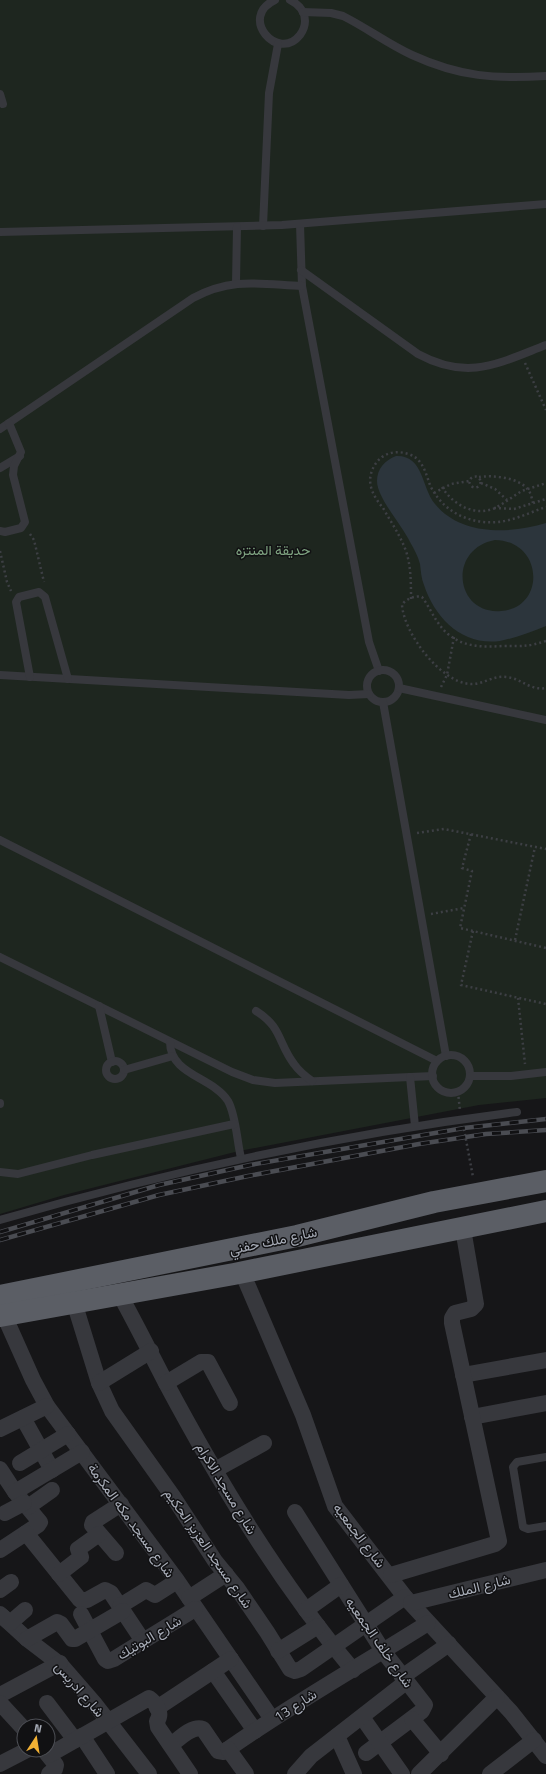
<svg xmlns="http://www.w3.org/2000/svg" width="546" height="1774" font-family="'Titillium Web',Vazirmatn,sans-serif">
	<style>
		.green { fill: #1e261f }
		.water { fill: #2c353c; fill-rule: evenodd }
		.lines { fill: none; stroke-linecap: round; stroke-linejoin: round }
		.path { stroke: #3d3f44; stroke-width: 2.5; stroke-dasharray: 2 3; stroke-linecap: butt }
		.service { stroke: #37383d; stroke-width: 8 }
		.minor { stroke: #37383d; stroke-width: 16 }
		.trunk { stroke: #5b5e65; stroke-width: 22 }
		.rail-casing { stroke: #4a4c52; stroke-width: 4.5 }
		.rail { stroke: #111113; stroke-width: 3; stroke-dasharray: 9; stroke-linecap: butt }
		.labels { text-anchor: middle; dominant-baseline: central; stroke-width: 3; stroke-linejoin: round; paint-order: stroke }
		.park-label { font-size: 14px; fill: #7fa381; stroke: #111113 }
		.street-label { font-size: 14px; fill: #a8adb8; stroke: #111113 }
	</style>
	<rect width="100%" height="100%" fill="#161618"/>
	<path class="green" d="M0,0H546V1098L479,1105L239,1151L64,1195L0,1214Z"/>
	<path class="water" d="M396,456C424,455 421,487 435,504C461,536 510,534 546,523V626C531,632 515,638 500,641C462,646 435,618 424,585C421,578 421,571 420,564C418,556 414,549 410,542C402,525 377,498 377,481C377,469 385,460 396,456ZM495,540C544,541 546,608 501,611C455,615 447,549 495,540Z"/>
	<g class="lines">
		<g class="path">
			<path d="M525,363L546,410"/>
			<circle cx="475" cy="482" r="5.5"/>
			<path d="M479,477C492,475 520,477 529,491C531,494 532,499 533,503"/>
			<path d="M481,483L495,489L507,500"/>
			<path d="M442,487C453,505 475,517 495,508C505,503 513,496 522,491C530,488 538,486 546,483"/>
			<path d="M434,493L451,484L469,481"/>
			<path d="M494,508L514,509L546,499"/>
			<path d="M30,534L34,540L44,582"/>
			<path d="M0,551L7,582L11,591"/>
			<path d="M411,599C411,583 411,566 406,551C400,535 391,522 383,508C378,502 373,495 371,487C368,476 373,464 382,457C391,451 401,451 411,455C423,460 426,474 430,485C444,515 477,528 509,520C521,517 534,511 546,507"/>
			<path d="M546,641C527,647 523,646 504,646C484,647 465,648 448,634C436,624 431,609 422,597C416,595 405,599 402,605C404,633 440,682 470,684C483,685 493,675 506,677C521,678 530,691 546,688"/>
			<path d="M441,687L447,675L454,637"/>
			<path d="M417,833L444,829L546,849"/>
			<path d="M471,834L462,868L472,871L460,928L546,948"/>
			<path d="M431,914L464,908"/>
			<path d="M473,931L461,985L546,1004"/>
			<path d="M515,940L535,847"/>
			<path d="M518,998L525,1064"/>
			<path d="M458,1092L460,1111"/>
			<path d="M464,1129L473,1177"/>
		</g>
		<g class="service">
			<path d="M275,0C238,17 278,63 300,35C303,31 305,26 305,21C305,11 298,4 290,0"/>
			<path d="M303,12L331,13L343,16C367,28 388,44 412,55C460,77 495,79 546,76"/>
			<path d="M0,94L3,104"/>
			<path d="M300,224L302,286L369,642L379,671"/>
			<path d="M263,226L269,93L278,44"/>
			<path d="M0,232L282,225L546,204"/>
			<path d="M301,270L418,354C468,381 497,364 546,345"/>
			<path d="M236,283L237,227"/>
			<path d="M0,429L193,298C232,277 260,284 302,286"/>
			<path d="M0,468L20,456"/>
			<path d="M0,531L5,532L21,528L25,522L13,475L14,466L21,452L9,423"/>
			<circle cx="383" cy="686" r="16"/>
			<path d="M0,675L349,695L369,694"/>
			<path d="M30,677L16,602L19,597L39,592L45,597L68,679"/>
			<path d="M399,688L546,720"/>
			<path d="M383,702L446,1056"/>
			<path d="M0,840L437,1061"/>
			<path d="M0,957L232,1072L253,1080L275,1083L433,1076"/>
			<path d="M99,1006L112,1062"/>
			<path d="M256,1011C282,1027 278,1043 294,1064C299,1071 305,1076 312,1081"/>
			<path d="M170,1042C170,1075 213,1077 228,1101C236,1115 237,1142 241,1158"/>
			<circle cx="451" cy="1074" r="19"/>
			<circle cx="115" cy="1070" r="9"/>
			<path d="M124,1070L173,1056"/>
			<path d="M470,1076H511L546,1072"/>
			<path d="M410,1077L415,1126"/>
			<path d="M0,1103V1104"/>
			<path d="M0,1172L18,1174L92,1155L234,1124"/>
			<path d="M0,1220C170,1171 342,1134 517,1112"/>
			<path d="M546,1457L517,1462L513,1467L523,1527L528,1529L546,1526"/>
		</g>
		<g class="minor">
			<path d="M242,1272L303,1415L335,1506L405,1597L511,1712L546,1756"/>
			<path d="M120,1295C136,1324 151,1354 166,1383C220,1484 280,1583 353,1670"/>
			<path d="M74,1302L99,1383L112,1411L174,1498L215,1561L237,1588L267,1632L290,1669L295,1671L301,1669L405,1597"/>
			<path d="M4,1315L33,1380L47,1406L176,1579L272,1719"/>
			<path d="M463,1375L546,1360"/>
			<path d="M99,1383L151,1351"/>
			<path d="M166,1383L201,1362H208L230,1403"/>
			<path d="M472,1417L546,1403"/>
			<path d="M23,1418L52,1470"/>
			<path d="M0,1429L47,1406"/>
			<path d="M20,1463L68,1434"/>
			<path d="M0,1469L15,1492L40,1522L38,1525L0,1550"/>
			<path d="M215,1470L264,1443"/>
			<path d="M15,1492L82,1452"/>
			<path d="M28,1507L52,1490"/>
			<path d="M295,1512L383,1651L425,1705L422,1711L366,1753"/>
			<path d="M5,1513L24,1503"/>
			<path d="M26,1533L80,1600H87L105,1590L111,1593L143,1641"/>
			<path d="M116,1553L92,1525L93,1522L121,1504"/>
			<path d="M59,1574L81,1557L78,1549L99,1534"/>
			<path d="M391,1575L495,1544L499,1541L452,1323V1318L455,1313L471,1309L476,1304L463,1229"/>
			<path d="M0,1590L11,1582"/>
			<path d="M189,1598L226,1574"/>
			<path d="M411,1603L546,1570"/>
			<path d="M120,1606L146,1590L155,1595L177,1581"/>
			<path d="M306,1610L341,1585"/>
			<path d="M0,1614L27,1639L61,1665L94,1703L149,1774"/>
			<path d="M81,1614L105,1659L108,1661L114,1659L195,1609"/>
			<path d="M2,1616L10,1623L25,1610"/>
			<path d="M27,1639L57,1622L61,1624L72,1639H75L123,1611"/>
			<path d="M278,1651L318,1626"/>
			<path d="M213,1671L255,1731"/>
			<path d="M402,1677L449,1644"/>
			<path d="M0,1695L60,1663"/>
			<path d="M0,1703L24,1729"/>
			<path d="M47,1703L75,1740"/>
			<path d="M157,1708L231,1659"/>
			<path d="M362,1717L402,1774"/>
			<path d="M412,1719L441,1754"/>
			<path d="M82,1736L107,1774"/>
			<path d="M337,1736L354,1774"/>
			<path d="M171,1745C179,1739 192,1725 203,1729L218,1751L224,1752C290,1705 360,1666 428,1623"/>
			<path d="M228,1749L246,1774"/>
			<path d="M44,1750L56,1765L55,1769L49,1774"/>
			<path d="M49,1755L149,1698C156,1703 163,1713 157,1721L158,1727L190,1774"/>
			<path d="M0,1764L27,1750"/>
			<path d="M295,1774L311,1756L406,1682"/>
			<path d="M419,1774L497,1697"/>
			<path d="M490,1774L534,1740"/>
		</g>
		<g class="trunk">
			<path d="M0,1296L297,1236L434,1202L546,1181"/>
			<path d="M0,1316L234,1274L546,1211"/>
		</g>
		<g class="rail-casing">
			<g id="rail">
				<path d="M0,1232L159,1185L250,1165L464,1128L546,1119"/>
				<path d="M0,1240L159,1195L248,1176L419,1144L486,1134L546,1130"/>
			</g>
		</g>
		<use href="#rail" class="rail"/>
	</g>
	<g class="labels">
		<g class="park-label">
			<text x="273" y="549">حديقة المنتزه</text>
		</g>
		<g class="street-label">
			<text transform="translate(273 1240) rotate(-12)">شارع ملك حفني</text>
			<text transform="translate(227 1488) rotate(59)">شارع مسجد الاكرام</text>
			<text transform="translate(132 1520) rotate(54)">شارع مسجد مكه المكرمة</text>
			<text transform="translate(360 1535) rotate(53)">شارع الجمعيه</text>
			<text transform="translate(209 1548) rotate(55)">شارع مسجد العزيز الحكيم</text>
			<text transform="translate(479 1586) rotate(-14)">شارع الملك</text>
			<text transform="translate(149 1637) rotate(-31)">شارع البوتيك</text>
			<text transform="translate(380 1642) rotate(55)">شارع خلف الجمعيه</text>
			<text transform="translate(80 1689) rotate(49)">شارع ادريس</text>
			<text transform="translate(295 1705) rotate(-33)">شارع 13</text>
		</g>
	</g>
	<g transform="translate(36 1738) rotate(12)"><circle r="19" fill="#111113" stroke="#4d4f55"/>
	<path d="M0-3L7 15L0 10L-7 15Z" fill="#f2b134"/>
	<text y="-6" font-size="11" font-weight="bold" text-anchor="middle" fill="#a8adb8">N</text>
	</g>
</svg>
